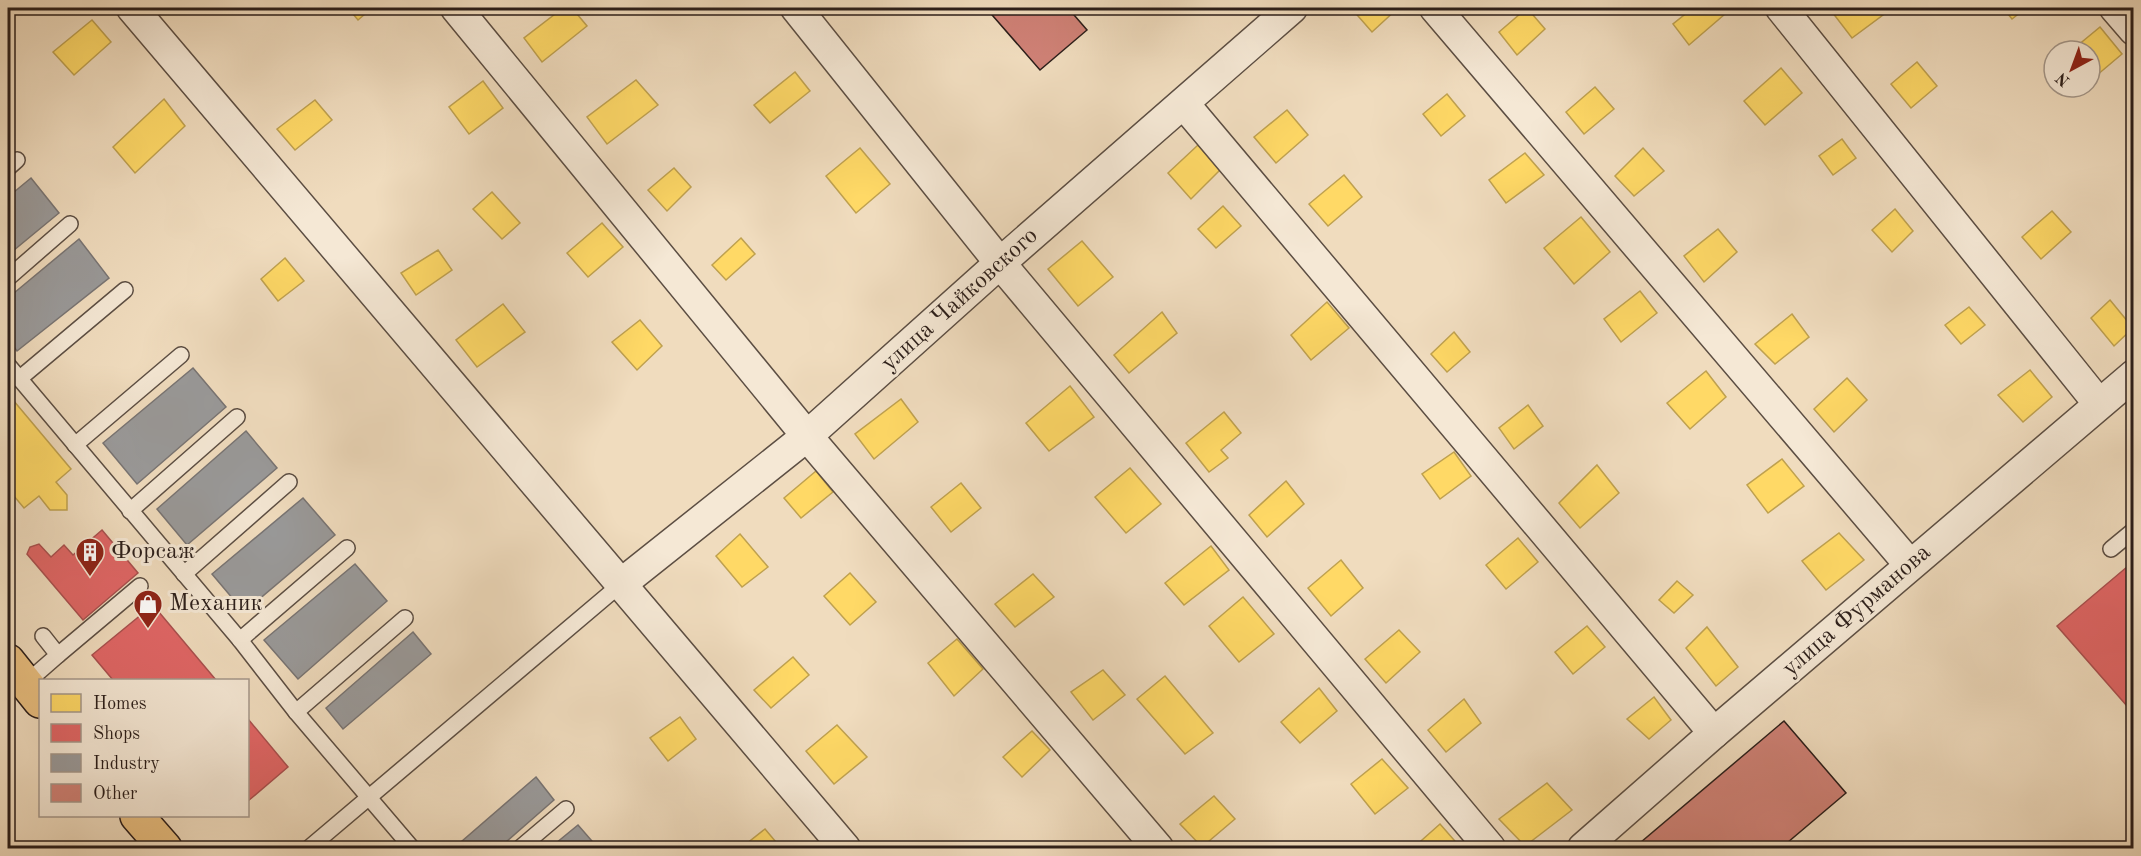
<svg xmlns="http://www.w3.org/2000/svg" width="2141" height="856" font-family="'Old Standard TT',serif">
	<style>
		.homes { fill: #ffd966; stroke: #bfa14f; stroke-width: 1.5 }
		.shops { fill: #e06666; stroke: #aa504f; stroke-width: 1.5 }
		.industry { fill: #999; stroke: #787473; stroke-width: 1.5 }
		.building { fill: #cf8176; stroke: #2b1e1a; stroke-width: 1.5 }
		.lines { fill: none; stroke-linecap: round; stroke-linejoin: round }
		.service-casing { stroke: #5c4e43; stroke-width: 18 }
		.minor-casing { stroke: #5c4e43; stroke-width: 33 }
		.primary-casing { stroke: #2b1e1a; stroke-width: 36 }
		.service { stroke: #f5e8d5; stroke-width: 15 }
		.minor { stroke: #f5e8d5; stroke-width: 30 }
		.primary { stroke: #e8be7f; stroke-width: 33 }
		.labels { text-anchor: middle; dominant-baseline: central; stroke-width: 6; stroke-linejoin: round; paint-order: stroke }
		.street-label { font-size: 24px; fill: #2b1e1a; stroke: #f5e8d5 }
		.poi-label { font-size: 24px; fill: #2b1e1a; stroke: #f5e8d5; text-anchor: start }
	</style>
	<rect width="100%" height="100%" fill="#f0dcbe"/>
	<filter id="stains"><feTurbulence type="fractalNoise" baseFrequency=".00333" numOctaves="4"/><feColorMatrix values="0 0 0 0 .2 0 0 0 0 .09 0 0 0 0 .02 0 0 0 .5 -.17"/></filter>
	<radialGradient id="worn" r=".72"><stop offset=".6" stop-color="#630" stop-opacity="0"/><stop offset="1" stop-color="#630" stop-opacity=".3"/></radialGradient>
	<g class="homes">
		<path d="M348,8H372L358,20Z"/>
		<path d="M563,8H572L587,26L542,62L524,38Z"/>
		<path d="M1351,8H1398L1372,32Z"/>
		<path d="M1527,8L1545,29L1517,55L1499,32Z"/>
		<path d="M1693,8H1732L1689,45L1673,24Z"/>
		<path d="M1829,8H1891V9L1852,38Z"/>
		<path d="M2003,8H2026L2012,19Z"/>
		<path d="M92,20L111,42L74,75L53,52Z"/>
		<path d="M2100,27L2122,54L2090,81V51H2071Z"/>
		<path d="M1917,62L1937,86L1911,108L1891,84Z"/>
		<path d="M1781,68L1802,93L1765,125L1744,101Z"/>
		<path d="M795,72L810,91L770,123L754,105Z"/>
		<path d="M636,80L658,105L607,144L587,117Z"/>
		<path d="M483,81L503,108L469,134L449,107Z"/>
		<path d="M1595,87L1614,109L1584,134L1566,112Z"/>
		<path d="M1447,94L1465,116L1441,136L1423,114Z"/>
		<path d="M164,99L185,126L135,173L113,147Z"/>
		<path d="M315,100L332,120L295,150L277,129Z"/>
		<path d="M1287,110L1308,135L1276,163L1254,137Z"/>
		<path d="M1842,139L1856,158L1833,175L1819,156Z"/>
		<path d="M1198,145L1220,170L1191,199L1168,173Z"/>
		<path d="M860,148L890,184L856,213L826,176Z"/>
		<path d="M1643,148L1664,171L1634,196L1615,176Z"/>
		<path d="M1525,153L1544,175L1506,203L1489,180Z"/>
		<path d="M674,168L691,187L667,211L648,190Z"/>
		<path d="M1344,175L1362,197L1328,226L1309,204Z"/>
		<path d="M492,192L520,223L502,239L473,209Z"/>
		<path d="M1223,206L1241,226L1216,248L1198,229Z"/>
		<path d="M1895,209L1913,231L1892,252L1872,230Z"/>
		<path d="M2052,211L2071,232L2041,259L2022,237Z"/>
		<path d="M1581,217L1610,252L1574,284L1544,248Z"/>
		<path d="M602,223L623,247L588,277L567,253Z"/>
		<path d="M1718,229L1737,252L1704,282L1684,256Z"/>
		<path d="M741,238L755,254L726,280L712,265Z"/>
		<path d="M1082,241L1113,277L1078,306L1048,269Z"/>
		<path d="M438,250L452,270L416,295L401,273Z"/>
		<path d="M285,258L304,281L278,301L261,279Z"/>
		<path d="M1640,291L1657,313L1621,342L1604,319Z"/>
		<path d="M2110,300L2133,328L2114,346L2091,318Z"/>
		<path d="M1327,302L1349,328L1311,360L1291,335Z"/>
		<path d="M503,304L525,332L477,367L456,340Z"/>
		<path d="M1969,307L1985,325L1961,344L1945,325Z"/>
		<path d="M1162,312L1177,333L1129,373L1114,355Z"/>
		<path d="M1792,314L1809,337L1775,364L1755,344Z"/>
		<path d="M640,320L662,346L637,370L612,342Z"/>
		<path d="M1454,332L1470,352L1447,372L1431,354Z"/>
		<path d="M2030,370L2052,397L2023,422L1998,395Z"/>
		<path d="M1706,371L1726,397L1690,429L1667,403Z"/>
		<path d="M1847,378L1867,400L1834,432L1814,409Z"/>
		<path d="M1070,386L1094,417L1049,451L1026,423Z"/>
		<path d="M8,394L71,469L56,482L67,495V510H50L39,496L24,508L8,489Z"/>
		<path d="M901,399L918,422L874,459L855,434Z"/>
		<path d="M1528,405L1543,426L1514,449L1499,428Z"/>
		<path d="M1224,412L1241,433L1221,450L1228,458L1209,472L1186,443Z"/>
		<path d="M1454,452L1471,476L1440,499L1422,474Z"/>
		<path d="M1782,459L1804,486L1768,513L1747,485Z"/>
		<path d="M1597,465L1619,493L1580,528L1559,503Z"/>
		<path d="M1130,468L1161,504L1126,533L1095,497Z"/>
		<path d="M816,471L833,492L801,518L784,498Z"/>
		<path d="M1286,481L1304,504L1267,537L1249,515Z"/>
		<path d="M961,483L981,508L951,532L931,507Z"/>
		<path d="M1839,533L1864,560L1826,590L1802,561Z"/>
		<path d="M740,534L768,567L742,587L716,556Z"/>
		<path d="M1518,538L1538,562L1506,589L1486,565Z"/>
		<path d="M1211,546L1229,570L1184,605L1165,583Z"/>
		<path d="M1341,560L1363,588L1331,616L1308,588Z"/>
		<path d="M850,573L876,602L850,625L824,596Z"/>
		<path d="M1033,574L1054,597L1015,627L995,604Z"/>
		<path d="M1677,581L1693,595L1674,613L1659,600Z"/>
		<path d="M1243,597L1274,634L1239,662L1209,626Z"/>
		<path d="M1587,626L1605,647L1573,674L1555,652Z"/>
		<path d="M1707,627L1738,667L1716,686L1686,648Z"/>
		<path d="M1399,630L1420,652L1386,683L1365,659Z"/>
		<path d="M957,639L983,669L954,696L928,663Z"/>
		<path d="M793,657L809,675L771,708L754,690Z"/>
		<path d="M1103,670L1125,695L1093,720L1071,692Z"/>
		<path d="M1165,676L1213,733L1185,754L1137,699Z"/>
		<path d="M1319,688L1337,711L1300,743L1281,722Z"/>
		<path d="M1654,697L1671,720L1649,739L1627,719Z"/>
		<path d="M1464,699L1481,723L1446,752L1428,730Z"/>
		<path d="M680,717L696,739L668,761L650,738Z"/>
		<path d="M837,725L867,757L834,784L806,751Z"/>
		<path d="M1032,731L1050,750L1022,777L1003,757Z"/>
		<path d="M1382,759L1408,788L1375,814L1351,784Z"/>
		<path d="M1547,783L1572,810L1525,846L1499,819Z"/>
		<path d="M1214,796L1235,819L1202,847L1180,824Z"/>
		<path d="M1440,824L1461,848H1413Z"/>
		<path d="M765,829L781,848H741Z"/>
	</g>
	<g class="shops">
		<path d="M102,530L138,573L83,620L27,554L30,547L39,544L51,557L64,545L73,555Z"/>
		<path d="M2134,561V714L2057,626Z"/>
		<path d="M153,605L216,680H113L92,655Z"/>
		<path d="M248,719L288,767L248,801Z"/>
	</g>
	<g class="industry">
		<path d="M31,178L59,213L8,255V197Z"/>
		<path d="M79,239L109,278L17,351L8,339V298Z"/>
		<path d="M193,368L226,407L137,484L103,443Z"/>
		<path d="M246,431L277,468L187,545L157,509Z"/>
		<path d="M303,498L335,535L244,612L212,574Z"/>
		<path d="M355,564L387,601L298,679L264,640Z"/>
		<path d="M413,632L431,654L343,729L326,708Z"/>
		<path d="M536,777L554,800L499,848H454Z"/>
		<path d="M578,825L598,848H550Z"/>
	</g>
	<g class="building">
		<path d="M986,8H1068L1087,30L1040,70Z"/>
		<path d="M1784,721L1846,793L1781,848H1634Z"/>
	</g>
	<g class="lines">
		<g class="service-casing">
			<g id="service">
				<path d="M8,168L17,160"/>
				<path d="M8,278L70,224"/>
				<path d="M8,365L240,640L296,712L412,848"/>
				<path d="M19,379L125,290"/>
				<path d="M75,445L181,355"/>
				<path d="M130,511L237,417"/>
				<path d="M2111,549L2134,530"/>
				<path d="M184,574L289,482"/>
				<path d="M240,640L347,548"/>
				<path d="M58,655L140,586"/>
				<path d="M26,683L58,655L43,636"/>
				<path d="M296,712L405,618"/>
				<path d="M309,848L621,584"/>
				<path d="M520,848L566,809"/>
			</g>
		</g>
		<g class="minor-casing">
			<g id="minor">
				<path d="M132,8L845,848"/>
				<path d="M456,8L807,436L1158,848"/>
				<path d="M796,8L1000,263L1490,848"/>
				<path d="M1435,8L1910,565"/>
				<path d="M1781,8L2099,404"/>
				<path d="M2115,8L2134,30"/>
				<path d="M1184,104L1714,733"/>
				<path d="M621,584L807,436L1000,263L1292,8"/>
				<path d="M1583,848L1714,733L2134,375"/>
			</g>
		</g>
		<g class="primary-casing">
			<g id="primary">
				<path d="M8,661L40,701"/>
				<path d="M137,816L165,848"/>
			</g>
		</g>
		<use href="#service" class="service"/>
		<use href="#minor" class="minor"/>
		<use href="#primary" class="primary"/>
	</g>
	<defs>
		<g id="building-pin" transform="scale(1.5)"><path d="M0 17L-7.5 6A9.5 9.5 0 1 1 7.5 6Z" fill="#8f2418" stroke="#f5e8d5"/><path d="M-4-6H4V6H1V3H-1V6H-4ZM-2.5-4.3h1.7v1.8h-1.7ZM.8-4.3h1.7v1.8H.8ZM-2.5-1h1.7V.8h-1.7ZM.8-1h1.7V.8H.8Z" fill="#fff"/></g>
		<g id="shop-pin" transform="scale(1.5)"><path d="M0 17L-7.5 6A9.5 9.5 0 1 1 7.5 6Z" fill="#8f2418" stroke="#f5e8d5"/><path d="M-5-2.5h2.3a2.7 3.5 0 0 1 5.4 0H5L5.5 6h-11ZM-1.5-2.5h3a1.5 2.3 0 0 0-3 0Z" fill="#fff"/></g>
	</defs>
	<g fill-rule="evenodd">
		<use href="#building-pin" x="90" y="552"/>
		<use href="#shop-pin" x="148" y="604"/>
	</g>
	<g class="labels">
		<g class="street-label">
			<text transform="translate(960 300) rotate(-42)">улица Чайковского</text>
			<text transform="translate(1857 611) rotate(-41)">улица Фурманова</text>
		</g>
		<g class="poi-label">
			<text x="111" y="552">Форсаж</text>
			<text x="169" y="604">Механик</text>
		</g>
	</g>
	<rect width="2141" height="856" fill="none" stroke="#f0dcbe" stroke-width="30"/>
	<rect x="9" y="9" width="2123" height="838" fill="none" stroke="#2b1e1a" stroke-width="3"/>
	<rect x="15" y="15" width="2111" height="826" fill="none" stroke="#2b1e1a" stroke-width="1.5"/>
	<rect x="39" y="679" width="210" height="138" fill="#f5e8d5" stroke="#a4978a" stroke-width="1.5"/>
	<rect x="51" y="694" width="30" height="18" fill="#ffd966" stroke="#a4978a" stroke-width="1.5"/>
	<text x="93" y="709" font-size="18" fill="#2b1e1a">Homes</text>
	<rect x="51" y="724" width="30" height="18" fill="#e06666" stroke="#a4978a" stroke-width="1.5"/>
	<text x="93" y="739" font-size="18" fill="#2b1e1a">Shops</text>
	<rect x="51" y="754" width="30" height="18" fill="#999999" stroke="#a4978a" stroke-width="1.5"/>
	<text x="93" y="769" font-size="18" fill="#2b1e1a">Industry</text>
	<rect x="51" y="784" width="30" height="18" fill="#cf8176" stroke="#a4978a" stroke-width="1.5"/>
	<text x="93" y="799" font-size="18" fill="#2b1e1a">Other</text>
	<g transform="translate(2072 69) rotate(221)"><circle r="28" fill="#f5e8d5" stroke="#a4978a" stroke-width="1.5"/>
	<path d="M0-4.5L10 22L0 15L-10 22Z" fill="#8f2418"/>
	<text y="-9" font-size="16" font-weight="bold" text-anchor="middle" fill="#2b1e1a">N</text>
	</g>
	<rect width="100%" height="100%" filter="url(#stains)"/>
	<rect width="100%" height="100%" fill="url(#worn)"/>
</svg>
